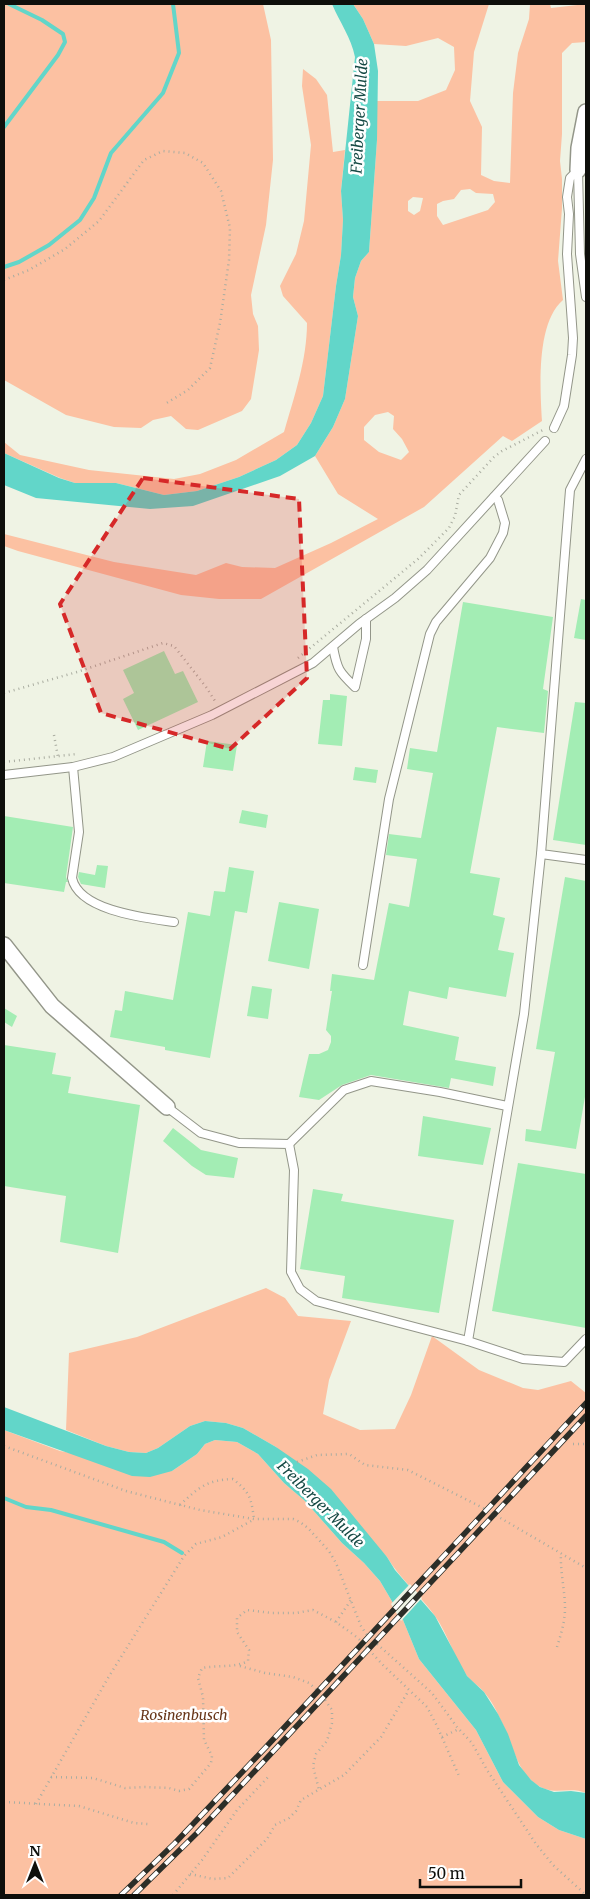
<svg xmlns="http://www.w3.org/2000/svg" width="590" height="1899" font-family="Merriweather,serif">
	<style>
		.green { fill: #fcc1a2; fill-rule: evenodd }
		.water { fill: #62d6c9 }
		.pier { fill: #eff3e4 }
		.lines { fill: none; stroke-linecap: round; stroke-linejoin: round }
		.stream { stroke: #62d6c9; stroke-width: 4 }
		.building { fill: #a3edb4 }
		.service-casing { stroke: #939689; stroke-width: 10 }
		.minor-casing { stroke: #939689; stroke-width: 18 }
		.path { stroke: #aaada1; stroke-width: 2.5; stroke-dasharray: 1 4; stroke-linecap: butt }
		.service { stroke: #fff; stroke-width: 8 }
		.minor { stroke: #fff; stroke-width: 15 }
		.rail-casing { stroke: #2c2e28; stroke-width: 5.5 }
		.rail { stroke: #fff; stroke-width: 4; stroke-dasharray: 11; stroke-linecap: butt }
		.marked { fill: #d62828; fill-opacity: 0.2; stroke: #d62828; stroke-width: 4; stroke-dasharray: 10 6; stroke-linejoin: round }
		.labels { text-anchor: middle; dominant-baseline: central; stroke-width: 5; stroke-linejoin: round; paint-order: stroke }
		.park-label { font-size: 14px; font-style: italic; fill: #673518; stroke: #fff }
		.water-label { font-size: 15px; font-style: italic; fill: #154944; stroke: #fff }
	</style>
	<rect width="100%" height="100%" fill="#eff3e4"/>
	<g class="green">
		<path d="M4,4H263L271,40L273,160L266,225L251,295L253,314L258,326L259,350L251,399L242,411L198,430L186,429L171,416L153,420L141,428L114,427L66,415L4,380Z"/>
		<path d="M353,4H489L474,52L470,101L482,127L481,175L494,181L510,183L513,93L518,53L529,19L530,4H550L551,8L586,4V42L572,43L562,53V134L560,161L562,179V208L558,261L563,300C536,323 540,388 542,421L512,441L503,436L424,507L261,599H219L181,595L18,551L4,546V534L114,562L196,575L226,563L242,567L275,568L331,543L378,519L338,494L315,456L333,427L345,399L358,316L353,297L355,278L361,261L369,252L377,140V101H418L446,90L455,70L454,47L438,38L406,46L374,44L363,19ZM470,189L476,193L493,194L495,202L488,210L443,225L437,216V204L443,201L454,199L461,190ZM413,197L423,198L420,211L414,215L408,211V201ZM388,412L394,416L393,429L402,439L409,452L401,460L379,452L364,440V427L375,415Z"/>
		<path d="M303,69L316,79L327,95L333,152L345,150L341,191L343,220L341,255L336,286L323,396L311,423L297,445L276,460L239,477L197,491L164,495L116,483H75L60,478L4,453V442L20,455L89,470L174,479L200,474L236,460L284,432C294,397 307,360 307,323L283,296L280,286L296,254L304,221L311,145L302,86Z"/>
		<path d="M266,1288L285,1298L298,1316L351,1321L329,1380L323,1414L360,1430L395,1429L411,1395L432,1336L479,1370L523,1388L538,1390L571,1381L586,1393V1793C567,1785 552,1799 532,1781C515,1766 512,1741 501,1721C497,1711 491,1700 484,1692C479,1686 472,1682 467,1676C454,1658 448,1634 435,1616C420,1595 400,1579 387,1557L276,1447L243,1428L226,1423L205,1421L190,1426L158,1448L146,1453L129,1452L106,1446L66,1430L69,1353L137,1337Z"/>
		<path d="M4,1430L60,1451L172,1471L197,1454L205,1444L215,1440L237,1442L258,1454L284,1483L305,1501L342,1543L364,1563L380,1581L403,1620L419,1659L476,1730L503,1782L538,1817L559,1830L586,1839V1895H4Z"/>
	</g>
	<g class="water">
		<path d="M332,4H353L363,19L374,44L378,71L377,140L369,252L361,261L355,278L353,297L358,316L345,399L333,427L315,456L280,476L193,506L150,509L36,498L4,485V453L59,478L75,483H116L164,495L197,491L239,477L276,460L297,445L311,423L323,396L336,286L341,255L343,220L341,191L355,57C351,37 340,23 332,4Z"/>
		<path d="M4,1407L106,1446L129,1452L146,1453L158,1448L190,1426L205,1421L226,1423L243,1428L276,1447L308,1469L331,1489L387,1557L395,1570L435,1616L467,1676L484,1692L498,1714L508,1734L519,1765L531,1780L540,1787L554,1792L571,1791L586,1793V1839L559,1830L538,1817L503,1782L476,1730L419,1659L403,1620L380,1581L364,1563L342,1543L305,1501L284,1483L258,1454L237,1442L215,1440L205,1444L197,1454L172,1471L150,1477L132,1476L4,1430Z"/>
	</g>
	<path class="pier" d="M410,1584L422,1598L401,1621L391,1604Z"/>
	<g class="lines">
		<g class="stream">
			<path d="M4,127L58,55L65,42L63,34L42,20L9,4"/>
			<path d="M4,267L19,262L49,245L80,220L94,198L111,153L163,93L179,53L173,4"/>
			<path d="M4,1498L26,1507L51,1510L164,1542L182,1553"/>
		</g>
	</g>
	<g class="building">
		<path d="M581,599L586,600V640L574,638Z"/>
		<path d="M463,602L553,617L543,689L548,691L544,733L497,727L470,873L500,878L493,915L505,918L498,950L514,953L506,997L449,987L447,999L409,991L403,1025L459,1037L455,1060L496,1067L493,1086L451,1078L449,1088L371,1075L342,1085L319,1100L299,1097L309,1054H319L328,1050L331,1042V1036L326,1030L332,991H330L332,974L374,980L389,903L409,907L417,859L386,855L389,834L421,838L433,773L407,769L410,748L437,752Z"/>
		<path d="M164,651L175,674L183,671L198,702L138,730L123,699L134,693L123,670Z"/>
		<path d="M330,694L347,696L342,746L318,744L323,700H330Z"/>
		<path d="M575,702L586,703V845L553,840Z"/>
		<path d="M207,741L237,745L233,771L203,767Z"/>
		<path d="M355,767L378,770L376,783L353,780Z"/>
		<path d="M242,810L268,815L266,828L239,823Z"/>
		<path d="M4,816L73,827L66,877L68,882H66L64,892L4,883Z"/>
		<path d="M97,865L108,866L105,888L81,884L78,877L79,872L95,875Z"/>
		<path d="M229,867L254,871L247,913L235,911L210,1058L165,1050V1047L110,1037L115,1010L122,1011L125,991L173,1000L188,912L210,916L214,891L225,892Z"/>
		<path d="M565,877L586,881V1091L576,1149L525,1141L526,1129L541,1131L555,1052L536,1049Z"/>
		<path d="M279,902L319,909L309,969L268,961Z"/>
		<path d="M252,986L272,989L268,1019L247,1016Z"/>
		<path d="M4,1008L17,1016L12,1027L4,1022Z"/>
		<path d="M4,1045L56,1053L52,1074L71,1077L68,1093L140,1105L118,1253L60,1242L66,1196L4,1186Z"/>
		<path d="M423,1116L491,1128L483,1165L418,1156Z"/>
		<path d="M173,1128L201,1150L238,1158L234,1178L206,1175L192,1166L163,1141Z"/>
		<path d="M518,1163L586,1174V1328L492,1311Z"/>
		<path d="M313,1189L343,1194L341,1201L454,1220L439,1313L342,1298L345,1276L300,1269Z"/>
	</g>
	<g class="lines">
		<g class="service-casing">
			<g id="service">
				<path d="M578,170L580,254L586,297"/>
				<path d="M554,428L564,406L572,355L573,338L567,254L569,214L567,197L570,178L578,170"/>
				<path d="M586,459L570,490L541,854L586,860"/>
				<path d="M333,647C337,669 339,672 355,687L366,639V619"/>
				<path d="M73,767L79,832L72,878C79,911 146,918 174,922"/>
				<path d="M4,775L73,767L113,757L212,715L313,663L359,624L395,598L427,570L545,441"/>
				<path d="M363,965L389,799L430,634L436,622L490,558L503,533L505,523L498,500L494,497"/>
				<path d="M167,1107L201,1133L239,1143L289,1144L294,1170L291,1272L300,1289L316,1301L468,1341L523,1359L564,1362L586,1339"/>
				<path d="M289,1144L344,1090L371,1081L440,1092L507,1106"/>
				<path d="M468,1341L524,1014L541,854"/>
			</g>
		</g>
		<g class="minor-casing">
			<g id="minor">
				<path d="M578,170L579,148L586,112"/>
				<path d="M4,945L52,1006L167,1107"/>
			</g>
		</g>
		<g class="path">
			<path d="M4,280L29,270L65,249L99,221L144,160L163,151L185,153L203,163L221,191L230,228L229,260L220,323L210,368L188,390L165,404"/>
			<path d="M298,658L418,559L449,528L455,516L459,495L494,457L502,451L545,429"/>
			<path d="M4,693L77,672L163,643L174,646L206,687L215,701"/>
			<path d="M54,735L58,757"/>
			<path d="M4,762L77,754"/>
			<path d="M573,1444H586"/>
			<path d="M4,1446L126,1491L200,1510L254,1519H293L300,1522L308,1528L329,1551L336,1563L361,1626L367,1635L432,1693L457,1727L472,1743L487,1770L536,1844L553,1865L586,1895"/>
			<path d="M297,1462L317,1455L349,1454L365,1465L408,1470L485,1509L586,1568"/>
			<path d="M180,1505C199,1487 207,1480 233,1479C250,1493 251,1497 254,1519"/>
			<path d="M336,1622L351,1600"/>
			<path d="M557,1647C561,1634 565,1622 565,1608C565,1590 560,1572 561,1553"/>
			<path d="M240,1666L265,1673L293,1677L309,1683L321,1694L332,1710V1723L327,1741L316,1754L313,1766L319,1790"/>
			<path d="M442,1737L459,1729"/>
			<path d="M51,1777L93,1778L125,1788L145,1787L169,1788L179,1791L189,1789L211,1763L212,1756L204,1740L203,1697L198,1678L202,1668C218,1665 235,1668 248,1661L249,1650L237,1632V1618L247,1610L272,1613H296L313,1610L336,1622L358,1638L383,1665L427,1707L437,1726L459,1776"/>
			<path d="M4,1802L79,1806L134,1823L148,1824"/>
			<path d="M36,1804L108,1678L184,1556L196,1544L222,1537L253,1520"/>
			<path d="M190,1874L213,1879L228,1878L267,1839L275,1825L289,1818L296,1811L301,1800L344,1775L381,1737L409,1690"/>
			<path d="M173,1895L202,1860L237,1810L270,1775"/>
		</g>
		<use href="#service" class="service"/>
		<use href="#minor" class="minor"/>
		<g class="rail-casing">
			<g id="rail">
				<path d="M121,1895L175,1843L267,1746L586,1403"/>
				<path d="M134,1895L197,1833L586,1416"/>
			</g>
		</g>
		<use href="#rail" class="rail"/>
	</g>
	<path class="marked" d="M143,478L299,499L307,678L230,749L101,713L60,604Z"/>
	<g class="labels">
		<g class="park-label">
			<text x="184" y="1715">Rosinenbusch</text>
		</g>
		<g class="water-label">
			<text transform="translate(359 116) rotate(-87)">Freiberger Mulde</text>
			<text transform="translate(321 1504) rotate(45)">Freiberger Mulde</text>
		</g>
	</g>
	<rect width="590" height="1899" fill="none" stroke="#0e0f0b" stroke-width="10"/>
	<g transform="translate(35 1864)" stroke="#ffffff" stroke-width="4" paint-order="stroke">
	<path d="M0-4L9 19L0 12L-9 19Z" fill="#0e0f0b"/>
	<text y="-8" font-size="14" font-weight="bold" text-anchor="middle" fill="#0e0f0b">N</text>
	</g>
	<path d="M420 1879v8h101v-8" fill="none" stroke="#0e0f0b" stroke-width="2.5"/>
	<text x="428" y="1879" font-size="15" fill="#0e0f0b" stroke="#ffffff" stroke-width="4" paint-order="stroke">50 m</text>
</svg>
